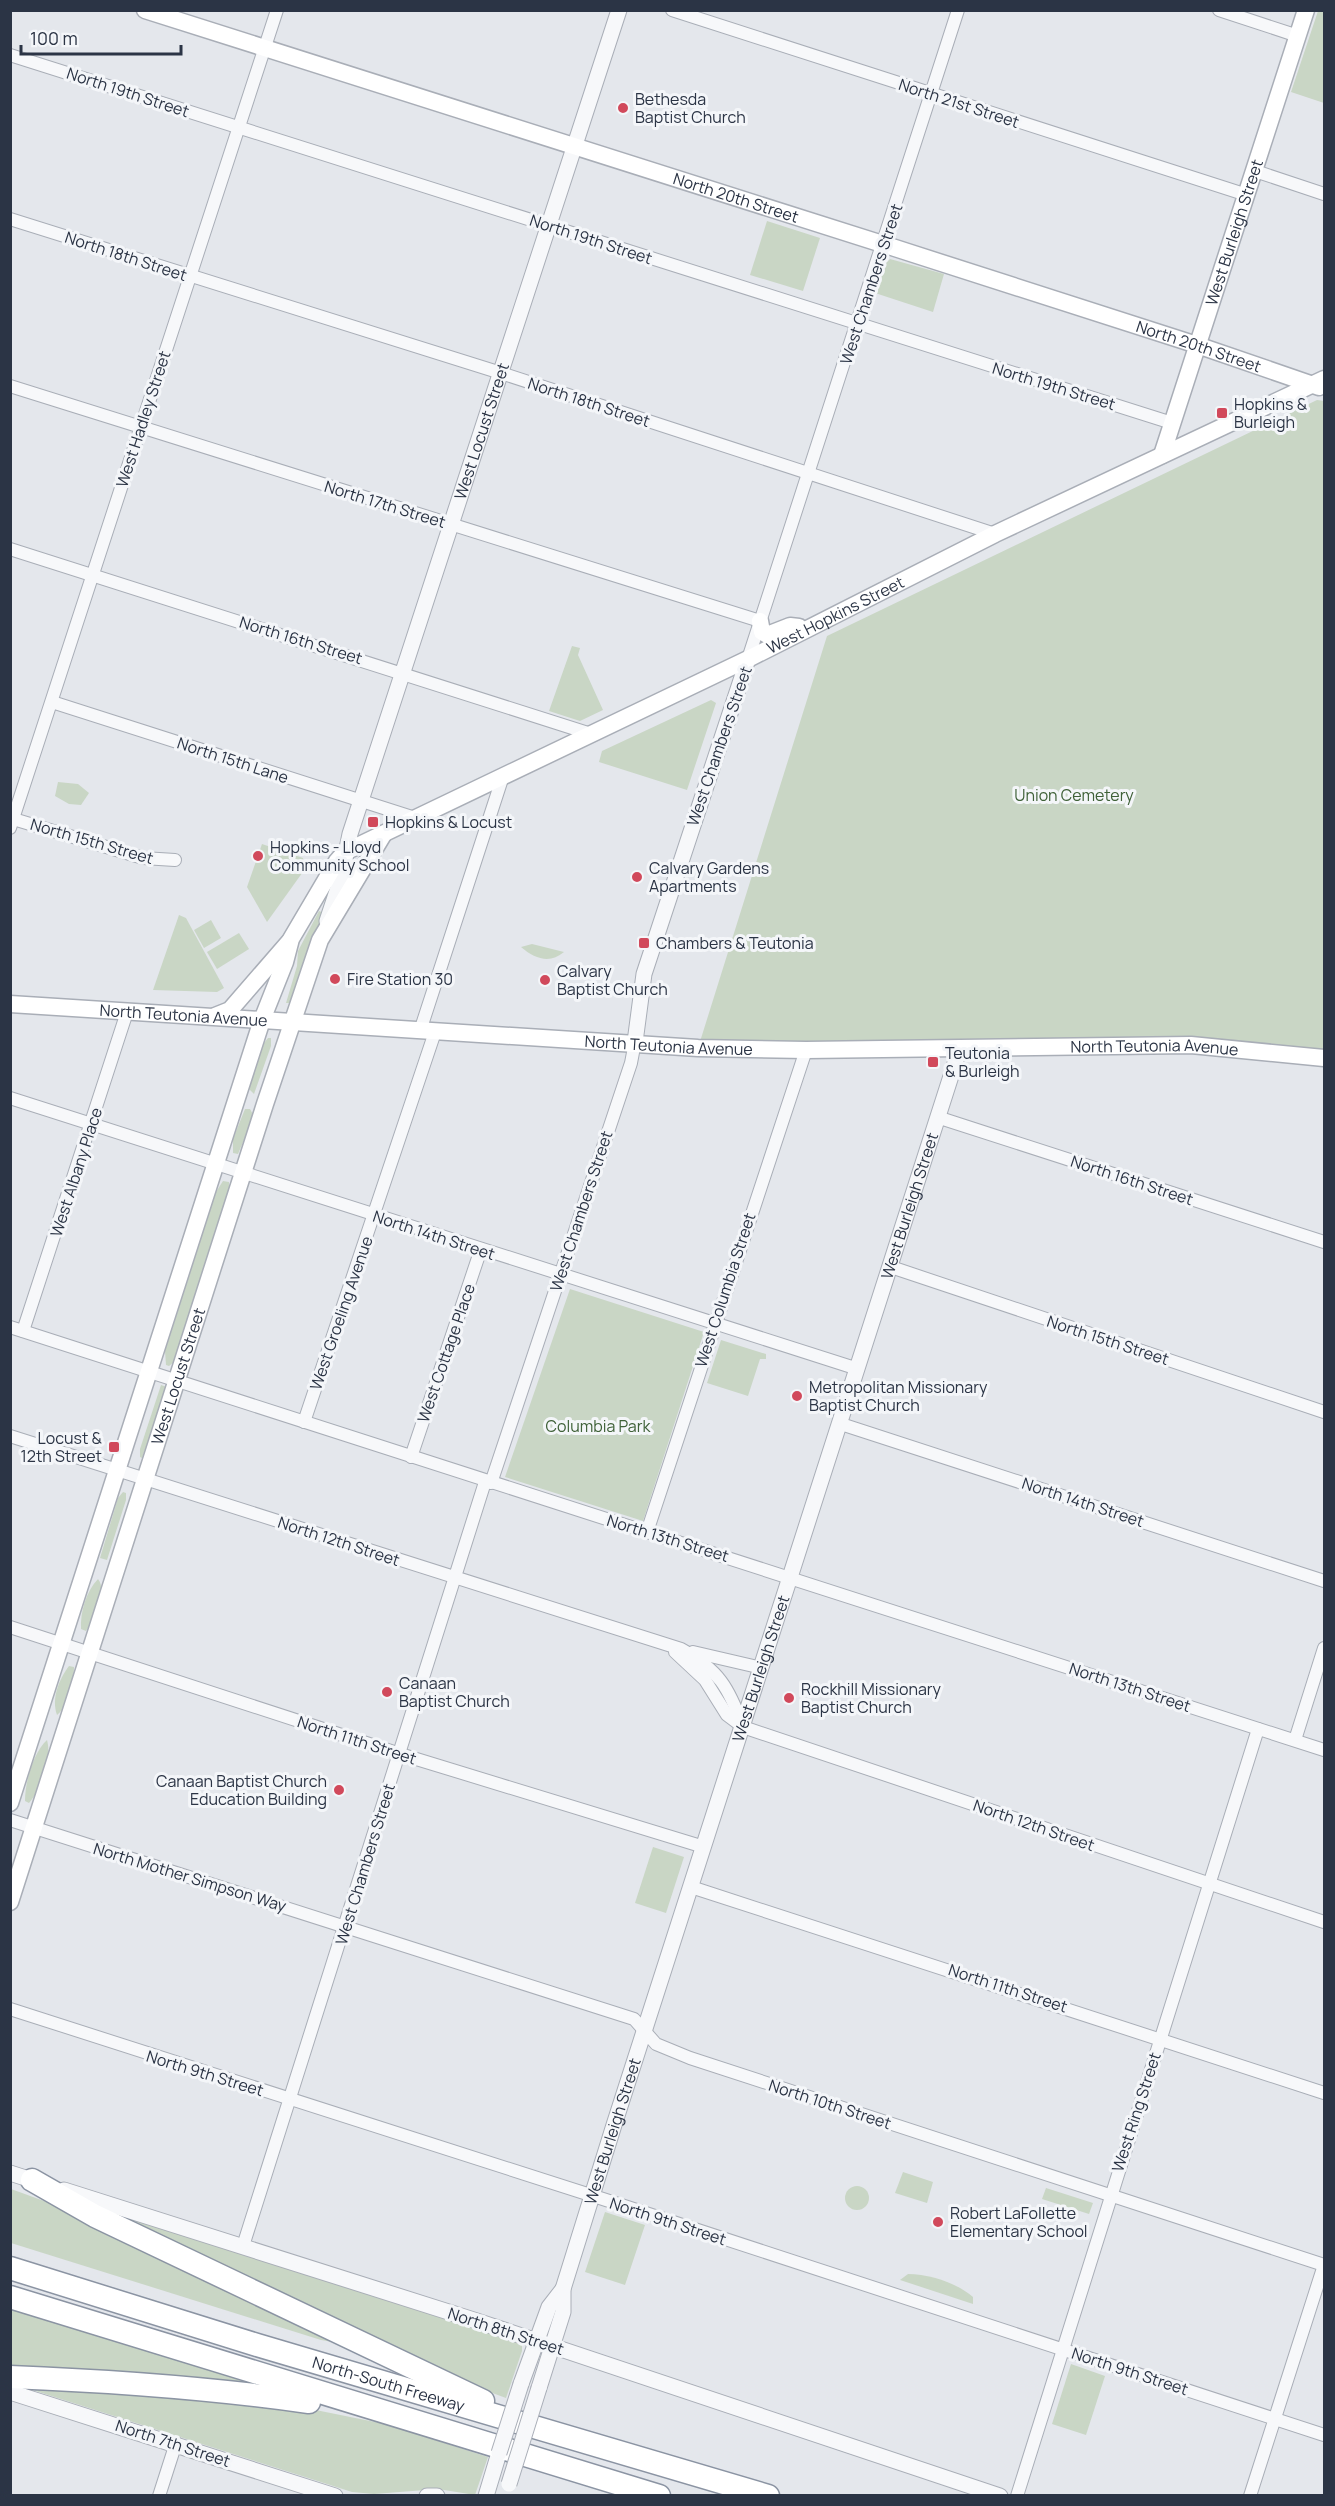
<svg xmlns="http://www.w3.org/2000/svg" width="1335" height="2506" font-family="Manrope,sans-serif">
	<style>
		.green { fill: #c9d6c5 }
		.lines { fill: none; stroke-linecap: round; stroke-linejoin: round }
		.minor-casing { stroke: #a9aeb7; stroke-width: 14 }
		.tertiary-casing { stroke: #a9aeb7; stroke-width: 17 }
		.secondary-casing { stroke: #a9aeb7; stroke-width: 19 }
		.motorway-casing { stroke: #8b94a3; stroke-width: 25 }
		.minor { stroke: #f7f8fa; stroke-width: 12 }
		.tertiary { stroke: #f7f8fa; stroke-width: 15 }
		.secondary { stroke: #fff; stroke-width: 16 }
		.motorway { stroke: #fff; stroke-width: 22 }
		.tertiary-bridge-casing { stroke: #a9aeb7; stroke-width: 17; stroke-linecap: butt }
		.tertiary-bridge { stroke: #f7f8fa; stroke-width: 15 }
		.poi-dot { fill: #d1495b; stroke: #f4f6f9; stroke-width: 2 }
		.labels { text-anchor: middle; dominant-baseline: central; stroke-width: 6; stroke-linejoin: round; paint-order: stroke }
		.street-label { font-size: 16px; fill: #2b3445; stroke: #f4f6f9 }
		.poi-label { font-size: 16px; fill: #2b3445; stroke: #f4f6f9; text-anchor: start }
		.park-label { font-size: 16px; fill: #3f6138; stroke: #f4f6f9 }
	</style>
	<rect width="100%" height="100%" fill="#e4e7ec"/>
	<g class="green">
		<path d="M1318,11H1324V103L1291,92Z"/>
		<path d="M767,221L820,238L803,291L750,275Z"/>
		<path d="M890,259L944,274L933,312L875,293L884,265Z"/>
		<path d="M1317,400L1324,401V1058L1260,1051L698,1048L827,636Z"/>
		<path d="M572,646L580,648L578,655L603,710L580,721L549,711Z"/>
		<path d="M711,700L716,703L687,790L599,762L602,751Z"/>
		<path d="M58,782L78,784L89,793L81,805L69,804L55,796Z"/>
		<path d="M262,844L303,858L305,869L267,922L247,887Z"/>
		<path d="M319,911L324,913L293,997L289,1003H286L297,966L298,951Z"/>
		<path d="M179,915L186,918L224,988L217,992L153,990Z"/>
		<path d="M211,920L221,938L204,948L194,930Z"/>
		<path d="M239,933L249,949L217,969L207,952Z"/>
		<path d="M532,944L564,952C550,964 535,959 521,947Z"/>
		<path d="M268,1038H271V1046L254,1094L249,1089L264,1043Z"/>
		<path d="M245,1109H250L254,1116L238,1154L233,1153V1139Z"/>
		<path d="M223,1181L229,1182V1189L174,1362L169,1366L166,1365L165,1351L216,1192Z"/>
		<path d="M570,1289L704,1332L643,1521L505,1477Z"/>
		<path d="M721,1340L766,1354V1359H760L748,1396L707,1383Z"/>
		<path d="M161,1385L167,1387L142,1458L140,1457V1449Z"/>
		<path d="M123,1492L126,1493V1500L107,1560L100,1558L118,1498Z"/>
		<path d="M98,1579C108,1591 94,1619 86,1631L81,1629C80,1613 86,1591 98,1579Z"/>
		<path d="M69,1666L74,1667C74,1683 69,1705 57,1715C51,1699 59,1679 69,1666Z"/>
		<path d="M47,1740C52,1758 42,1788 29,1803L25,1801C25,1782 33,1753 47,1740Z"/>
		<path d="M653,1847L684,1857L666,1913L635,1903Z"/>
		<path d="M903,2172L933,2182L927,2203L895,2193Z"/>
		<circle cx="857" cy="2198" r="12"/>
		<path d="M1046,2188L1093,2203L1089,2214L1042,2199Z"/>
		<path d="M11,2189L69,2210L355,2346L321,2340L11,2243Z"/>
		<path d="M605,2212L645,2225L625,2285L585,2272Z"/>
		<path d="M118,2215L522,2343V2351L506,2398L446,2376Z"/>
		<path d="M908,2274C930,2274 957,2283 973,2297V2304L900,2280Z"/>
		<path d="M11,2307L251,2382L249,2385L11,2369Z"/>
		<path d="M1071,2364L1105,2376L1086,2435L1052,2424Z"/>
		<path d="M20,2386L276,2402L385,2424L488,2457L475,2495L438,2489L374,2494L352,2492Z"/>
	</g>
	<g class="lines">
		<g class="minor-casing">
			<g id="minor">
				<path d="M672,10L1247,195"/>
				<path d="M1219,10L1298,36"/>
				<path d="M10,55L1172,423"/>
				<path d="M1255,171L1324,194"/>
				<path d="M10,219L501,373L995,534"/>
				<path d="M10,386L760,621"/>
				<path d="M10,549L591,734"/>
				<path d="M748,659L958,10"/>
				<path d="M52,702L415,818"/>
				<path d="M10,818L143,858L175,860"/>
				<path d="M10,828L277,10"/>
				<path d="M420,1031L503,776"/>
				<path d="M10,1098L858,1369"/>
				<path d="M940,1118L1324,1242"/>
				<path d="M891,1267L1324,1412"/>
				<path d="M10,1327L1324,1750"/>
				<path d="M23,1331L127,1012"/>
				<path d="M304,1422L435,1032"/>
				<path d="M841,1424L1324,1581"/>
				<path d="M10,1436L681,1649C719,1670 729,1688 743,1727"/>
				<path d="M411,1457L481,1249"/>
				<path d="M491,1483L631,1063L635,1042"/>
				<path d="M647,1532L806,1050"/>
				<path d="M10,1627L400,1754L704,1847"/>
				<path d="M675,1652L705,1680L727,1715L743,1727L1324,1922"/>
				<path d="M693,1652L762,1668"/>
				<path d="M1295,1740L1324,1648"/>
				<path d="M10,1820L634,2019L656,2044L690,2058L1324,2265"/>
				<path d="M691,1887L1324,2093"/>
				<path d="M10,2009L606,2200L1324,2435"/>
				<path d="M243,2246L485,1482"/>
				<path d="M159,2496L176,2443"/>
				<path d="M1017,2496L1258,1729"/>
				<path d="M1250,2496L1324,2265"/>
			</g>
		</g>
		<g class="tertiary-casing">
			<g id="tertiary">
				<path id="s1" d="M327,921L341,879L350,834L619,10"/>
				<path d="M635,1042L644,974L748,659"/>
				<path d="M10,2173L41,2183"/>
				<path d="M64,2190L477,2321L1000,2496"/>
				<path d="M521,2384L549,2307L563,2289"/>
				<path id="s2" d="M539,2388L563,2312V2289L614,2125L960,1048"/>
				<path d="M10,2392L335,2496"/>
				<path d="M427,2496H437"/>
				<path d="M486,2496L499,2453"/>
			</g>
		</g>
		<g class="secondary-casing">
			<g id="secondary">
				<path id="s3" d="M145,10L895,248L1197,345L1319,387"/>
				<path id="s4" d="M1162,455L1306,10"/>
				<path d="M760,621L762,632L767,635L790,626L799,627"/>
				<path id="s5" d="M10,1004L698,1048L806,1050L1191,1045L1324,1058"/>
				<path d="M215,1016L230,1010L289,942"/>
				<path id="s6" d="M10,1803L262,1020L285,962L291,939L337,861L345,852L748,659L995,534L1324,379"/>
				<path id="s7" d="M10,1902L265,1104L320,940L383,835"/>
			</g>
		</g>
		<g class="motorway-casing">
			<g id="motorway">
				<path d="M32,2180L95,2216L483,2401"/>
				<path id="s8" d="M10,2268L257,2345L768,2496"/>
				<path d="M10,2297L659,2496"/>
				<path d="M10,2377C111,2381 210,2388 309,2402"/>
			</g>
		</g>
		<use href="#minor" class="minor"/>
		<use href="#tertiary" class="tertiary"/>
		<use href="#secondary" class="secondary"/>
		<use href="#motorway" class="motorway"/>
		<g class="tertiary-bridge-casing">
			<g id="tertiary-bridge">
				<path d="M499,2453L521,2384"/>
				<path d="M509,2484L539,2388"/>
			</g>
		</g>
		<use href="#tertiary-bridge" class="tertiary-bridge"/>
	</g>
	<g class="poi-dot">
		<circle cx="623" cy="108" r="6"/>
		<rect x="1216" y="407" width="12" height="12" rx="3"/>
		<rect x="367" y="816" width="12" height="12" rx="3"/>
		<circle cx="258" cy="856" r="6"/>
		<circle cx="637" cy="877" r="6"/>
		<rect x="638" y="937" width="12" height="12" rx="3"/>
		<circle cx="335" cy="979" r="6"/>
		<circle cx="545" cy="980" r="6"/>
		<rect x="927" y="1056" width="12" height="12" rx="3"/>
		<circle cx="797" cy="1396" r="6"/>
		<rect x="108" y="1441" width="12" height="12" rx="3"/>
		<circle cx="387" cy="1692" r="6"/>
		<circle cx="789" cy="1698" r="6"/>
		<circle cx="339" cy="1790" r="6"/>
		<circle cx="938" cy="2222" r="6"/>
	</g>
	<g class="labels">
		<g class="street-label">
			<text transform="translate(128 92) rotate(18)">North 19th Street</text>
			<text transform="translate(959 103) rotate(18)">North 21st Street</text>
			<text stroke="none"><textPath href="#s3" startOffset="620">North 20th Street</textPath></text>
			<text stroke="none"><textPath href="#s4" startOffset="234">West Burleigh Street</textPath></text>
			<text transform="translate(591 239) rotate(18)">North 19th Street</text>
			<text transform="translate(126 256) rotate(18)">North 18th Street</text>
			<text transform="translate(871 284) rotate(-72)">West Chambers Street</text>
			<text stroke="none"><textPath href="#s3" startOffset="1106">North 20th Street</textPath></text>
			<text transform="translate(1054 386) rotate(17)">North 19th Street</text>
			<text transform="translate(589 402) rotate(18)">North 18th Street</text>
			<text transform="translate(143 419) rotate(-72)">West Hadley Street</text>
			<text stroke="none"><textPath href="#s1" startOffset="514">West Locust Street</textPath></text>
			<text transform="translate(385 504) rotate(17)">North 17th Street</text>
			<text stroke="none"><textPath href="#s6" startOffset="1556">West Hopkins Street</textPath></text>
			<text transform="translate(301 640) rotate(17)">North 16th Street</text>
			<text transform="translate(719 746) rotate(-71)">West Chambers Street</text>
			<text transform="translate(233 760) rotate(18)">North 15th Lane</text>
			<text transform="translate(92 841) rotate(16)">North 15th Street</text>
			<text stroke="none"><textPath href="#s5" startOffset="174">North Teutonia Avenue</textPath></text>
			<text stroke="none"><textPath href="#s5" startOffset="660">North Teutonia Avenue</textPath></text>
			<text stroke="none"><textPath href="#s5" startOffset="1146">North Teutonia Avenue</textPath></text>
			<text transform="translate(76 1172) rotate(-72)">West Albany Place</text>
			<text transform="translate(1132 1180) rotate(18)">North 16th Street</text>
			<text stroke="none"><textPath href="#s2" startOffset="1240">West Burleigh Street</textPath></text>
			<text transform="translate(581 1211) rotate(-72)">West Chambers Street</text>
			<text transform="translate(434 1235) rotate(18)">North 14th Street</text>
			<text transform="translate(725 1290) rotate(-72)">West Columbia Street</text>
			<text transform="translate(341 1313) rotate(-71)">West Groeling Avenue</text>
			<text transform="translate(1108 1340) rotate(18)">North 15th Street</text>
			<text transform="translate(446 1353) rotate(-71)">West Cottage Place</text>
			<text stroke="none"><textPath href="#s7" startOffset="552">West Locust Street</textPath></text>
			<text transform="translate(1083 1502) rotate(18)">North 14th Street</text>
			<text transform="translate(668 1538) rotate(17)">North 13th Street</text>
			<text transform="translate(339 1541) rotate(18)">North 12th Street</text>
			<text stroke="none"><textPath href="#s2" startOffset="754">West Burleigh Street</textPath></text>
			<text transform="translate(1130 1687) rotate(18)">North 13th Street</text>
			<text transform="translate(357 1740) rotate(18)">North 11th Street</text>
			<text transform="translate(1034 1825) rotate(19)">North 12th Street</text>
			<text transform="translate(365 1864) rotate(-73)">West Chambers Street</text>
			<text transform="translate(190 1877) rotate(17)">North Mother Simpson Way</text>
			<text transform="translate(1008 1988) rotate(18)">North 11th Street</text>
			<text transform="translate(205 2073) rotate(17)">North 9th Street</text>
			<text transform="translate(830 2104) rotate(18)">North 10th Street</text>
			<text transform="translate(1136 2112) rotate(-72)">West Ring Street</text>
			<text stroke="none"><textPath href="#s2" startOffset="268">West Burleigh Street</textPath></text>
			<text transform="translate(668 2221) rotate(18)">North 9th Street</text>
			<text transform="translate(506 2331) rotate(18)">North 8th Street</text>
			<text transform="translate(1130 2371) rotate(18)">North 9th Street</text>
			<text stroke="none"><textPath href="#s8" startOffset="396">North-South Freeway</textPath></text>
			<text transform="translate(173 2443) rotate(18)">North 7th Street</text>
		</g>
		<g class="poi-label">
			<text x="635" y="99">Bethesda<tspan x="635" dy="18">Baptist Church</tspan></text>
			<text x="1234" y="404">Hopkins &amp;<tspan x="1234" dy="18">Burleigh</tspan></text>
			<text x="385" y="822">Hopkins &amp; Locust</text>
			<text x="270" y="847">Hopkins - Lloyd<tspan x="270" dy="18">Community School</tspan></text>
			<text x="649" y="868">Calvary Gardens<tspan x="649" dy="18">Apartments</tspan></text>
			<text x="656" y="943">Chambers &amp; Teutonia</text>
			<text x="557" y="971">Calvary<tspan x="557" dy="18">Baptist Church</tspan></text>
			<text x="347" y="979">Fire Station 30</text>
			<text x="945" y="1053">Teutonia<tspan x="945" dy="18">&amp; Burleigh</tspan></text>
			<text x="809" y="1387">Metropolitan Missionary<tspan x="809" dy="18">Baptist Church</tspan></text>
			<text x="102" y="1438" text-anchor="end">Locust &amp;<tspan x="102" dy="18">12th Street</tspan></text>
			<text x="399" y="1683">Canaan<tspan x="399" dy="18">Baptist Church</tspan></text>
			<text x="801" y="1689">Rockhill Missionary<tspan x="801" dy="18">Baptist Church</tspan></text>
			<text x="327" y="1781" text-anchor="end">Canaan Baptist Church<tspan x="327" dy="18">Education Building</tspan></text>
			<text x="950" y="2213">Robert LaFollette<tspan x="950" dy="18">Elementary School</tspan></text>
		</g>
		<g class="park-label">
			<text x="1074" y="795">Union Cemetery</text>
			<text x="598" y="1426">Columbia Park</text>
		</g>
	</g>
	<rect width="1335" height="2506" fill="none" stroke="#2b3445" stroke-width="24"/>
	<path d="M21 45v9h160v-9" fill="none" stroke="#2b3445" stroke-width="3"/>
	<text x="30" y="45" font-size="18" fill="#2b3445" stroke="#f4f6f9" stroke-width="4.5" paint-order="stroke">100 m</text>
</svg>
